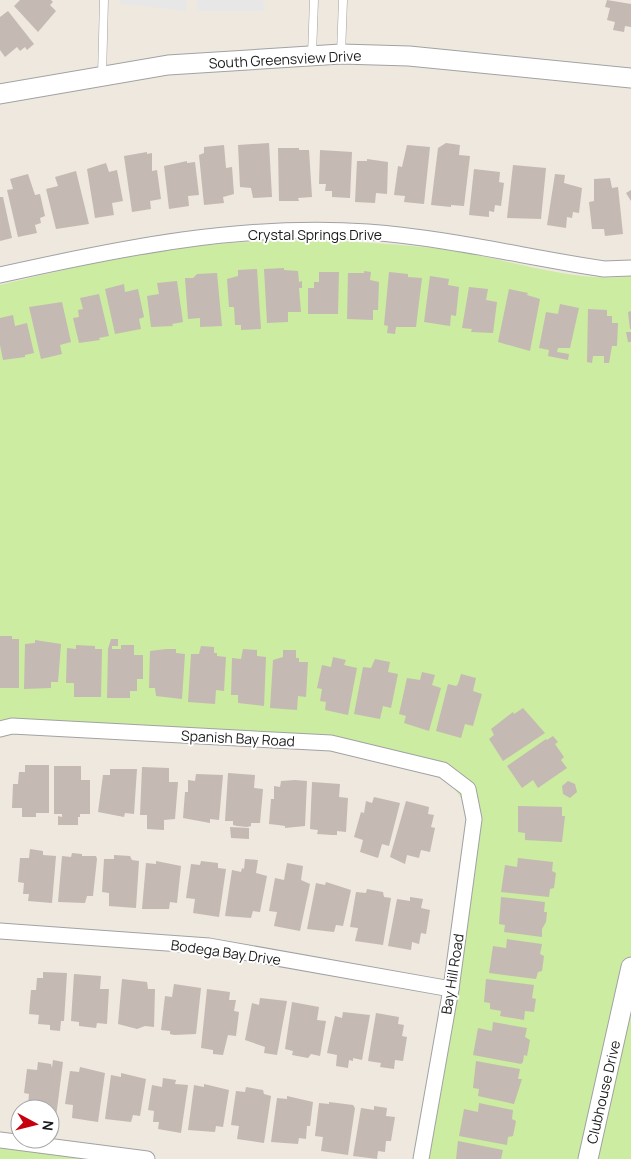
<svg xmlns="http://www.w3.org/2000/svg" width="631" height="1159" font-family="Manrope,sans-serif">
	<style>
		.grass { fill: #cbeca1 }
		.parking { fill: #e7e7e7 }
		.building { fill: #c5b9b3 }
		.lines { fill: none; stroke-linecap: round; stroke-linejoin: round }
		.service-casing { stroke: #a2a2a2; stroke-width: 9 }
		.minor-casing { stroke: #a2a2a2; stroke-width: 17 }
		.tertiary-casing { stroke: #a2a2a2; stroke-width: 21 }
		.service { stroke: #fff; stroke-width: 8 }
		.minor { stroke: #fff; stroke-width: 15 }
		.tertiary { stroke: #fff; stroke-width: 19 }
		.labels { text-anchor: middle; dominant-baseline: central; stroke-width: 4; stroke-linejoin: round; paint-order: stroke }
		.street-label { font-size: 14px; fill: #1b1b1b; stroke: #fff }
	</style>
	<rect width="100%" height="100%" fill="#eee8df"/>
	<g class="grass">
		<path d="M326,240C371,243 417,245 462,252C511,261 584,284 631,276V1159H417L440,1034L468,823C465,799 458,787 436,776L348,751L10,733L0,736V285C62,270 124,255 188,247C234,241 280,241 326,240Z"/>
		<path d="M0,1145L108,1159H0Z"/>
	</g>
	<g class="parking">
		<path d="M120,0H187L186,11L119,3Z"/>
		<path d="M197,0H264L263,11H197Z"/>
	</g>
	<g class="building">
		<path d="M20,0H51L53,2L50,5L56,11L38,32L14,6Z"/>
		<path d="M607,0L631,4V27L625,26L624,32L613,30L615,22L607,20L610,8L605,7Z"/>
		<path d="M8,11L34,44L27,50L25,47L20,51L17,47L5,57L0,50V17Z"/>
		<path d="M269,143L272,197L253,198L251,188L240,187L238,145Z"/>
		<path d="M446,143L460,145L459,155L470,156L464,206L451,205V207L431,205L438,148Z"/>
		<path d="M224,145L226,168L232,167L234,194L223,197L224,203L204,205L199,155L204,153V147Z"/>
		<path d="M407,145L430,147L424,204L404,202L405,196L394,195L398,166L402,167Z"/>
		<path d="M278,148H299V150H309L312,197L298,198L299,201H279Z"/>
		<path d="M320,150L352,152L350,198L332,197V191H325L326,184H319Z"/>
		<path d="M147,152V154L152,153V171L157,170L161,199L150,201L151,209L132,212L124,156Z"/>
		<path d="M367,159L388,162L387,194L376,193L375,203L355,202L357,161H367Z"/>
		<path d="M187,161V163L195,162L199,195L188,196L189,206L169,209L164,166Z"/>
		<path d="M106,163L109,172L117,170L123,201L112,203L114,215L95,218L87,169Z"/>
		<path d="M513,165L546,168L541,219L507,218Z"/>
		<path d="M474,169L500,172L499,182L504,183L501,206L495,205L494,212L489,211V217L469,215Z"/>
		<path d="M76,171L89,224L56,229L46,189L58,186L55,177Z"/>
		<path d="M28,174L35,195L40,194L45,216L40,218L41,223L35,225L37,233L18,237L7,190L13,189L10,179Z"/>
		<path d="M555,174L565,175L564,183L582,188L579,213L573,212L572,218L567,217L566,228L547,225Z"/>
		<path d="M610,178L612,188L618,187L623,234L605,236L604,229H592L589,202L594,201V179Z"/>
		<path d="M631,190V201L626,193Z"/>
		<path d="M0,197H3L12,238L0,241Z"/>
		<path d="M284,268V270L298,271L299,282L302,281V288H299L301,312H288V322L267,323L264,269Z"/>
		<path d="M257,269L261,329L241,330V325H235L234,307H229L227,279L238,276V270Z"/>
		<path d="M364,271L371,272L370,280L379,282L378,310H373V320L347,319L348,273H364Z"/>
		<path d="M319,272H339L338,314H308V288H314V282H319Z"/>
		<path d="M389,272L408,274V277L422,278L416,327H396L395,334L387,333L388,326L384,325Z"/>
		<path d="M217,273L222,326L200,327V318L188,319L185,278H193L197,274Z"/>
		<path d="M430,276L449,279L448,285L459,287L456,316L451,315L450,326L424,322Z"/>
		<path d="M177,281L183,322L172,324L173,326L151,327L147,296L159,294L157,283Z"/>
		<path d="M124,284L125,292L138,289L144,317L139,319L141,329L115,334L105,289Z"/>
		<path d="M469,287L488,289L486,300L497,302L493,333L471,332L472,329L462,328Z"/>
		<path d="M509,289L528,293L527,295L540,299L530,351L498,342Z"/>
		<path d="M99,294L109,336L99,338L100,340L79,343L73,318L79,317L78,310L83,309L80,298Z"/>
		<path d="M62,302L71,342L60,345L62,354L41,359L29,307Z"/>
		<path d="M560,304L579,308L570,348H558L557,352L569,354L568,360L548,356L549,350L539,348L546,312L558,314Z"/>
		<path d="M588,309L607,310V316H612V323H618L617,346H612L609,363H604V356H593L592,363L587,362Z"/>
		<path d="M631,311V329H630L628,312Z"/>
		<path d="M13,315L15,326L27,323L34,353L25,355V357L3,360L0,345V318Z"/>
		<path d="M626,332H631V342H628Z"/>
		<path d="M0,636H12V639H19V688H0Z"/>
		<path d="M111,639H118V646H112V649H121V645H134V655H143V679H137V691H130V698H107L108,649Z"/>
		<path d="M35,640L61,644L58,682H51V688L24,689L25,644L35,643Z"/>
		<path d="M76,645L95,646V649H102L101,697H74V683H66L67,648L76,649Z"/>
		<path d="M201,646L214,647V653H217V656L226,657L224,691L216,690L215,704L188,702L191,654H199Z"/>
		<path d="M166,649H176V653L185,654L182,699L156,696L155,688H149L150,651Z"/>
		<path d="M243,649L257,650V656L266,657L264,706L238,703V695H231L232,658L241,659Z"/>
		<path d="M283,650H296V658H299V662H308L306,697L298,696L297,710L270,708L273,660L283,657Z"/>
		<path d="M333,657L346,660L344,665L357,668L348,715L325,710L326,702L320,701L322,689L317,688L322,665L331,667Z"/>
		<path d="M375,659L390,662L388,672L398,674L391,708L383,706L380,719L354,714L363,667L371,668Z"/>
		<path d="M422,672L435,675L432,685L441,688L429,731L404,723L406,716L399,714L407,678L420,680Z"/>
		<path d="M461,674L476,678L473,691L482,694L473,726L465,724L461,738L436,731L448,684L456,686L458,684Z"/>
		<path d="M523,708L545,733L503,761L489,739L494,735L491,729L513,712L514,714Z"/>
		<path d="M553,736L558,742L555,744L564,757L561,760L567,768L538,788L533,780L522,788L507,766L546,739L547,740Z"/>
		<path d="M25,765H49V813H36V817H22V808H12L13,784H18L19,772H25Z"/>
		<path d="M54,766H81V780H90V814H80V817H78V825H58V816L62,817V814H54Z"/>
		<path d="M142,767L169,768V782H178L175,819L164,820V830L147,829V815H140Z"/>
		<path d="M110,769H137L134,814L125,813L124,817L98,812L103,775H110Z"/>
		<path d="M228,773L255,775L254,788L263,789L260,823H251V826L247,827L237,826L233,825V821H225Z"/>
		<path d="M196,774L223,775L219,820L210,819V823L183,818L185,792H188V780L195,781Z"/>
		<path d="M295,780L307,781L305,826L285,828V826L278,825L269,824L271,799H274V786L280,787L281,781Z"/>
		<path d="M568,781L575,784L577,792L570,798L563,794L562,786Z"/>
		<path d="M312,782L340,784L339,797L348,798L346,832L337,831V835H332L317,834L318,830L310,829Z"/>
		<path d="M374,797L400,803L389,846L382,844L378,858L360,852L363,840L354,837L361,812L364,813L366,801L372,803Z"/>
		<path d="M406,801L429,807L428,814L434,815L431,827L435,828L430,852L421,850L419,858L407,855L405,864L390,857Z"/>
		<path d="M518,806L562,807V816H565L562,842L525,840V833L518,832Z"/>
		<path d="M230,827L249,828V839L231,838Z"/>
		<path d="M30,849L43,851V855L56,856L52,903L28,901L29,894H23L24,883L18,882L20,858H29Z"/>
		<path d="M72,853L82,854V856H96L97,859L93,896H87L85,903L58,902L62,856L71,857Z"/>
		<path d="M114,855L130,856L132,860L139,861L136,908L109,906V893L102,892L104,859H114Z"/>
		<path d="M518,858L553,862L552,871L556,873L554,888L550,889L549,897L501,892L505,865L517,867Z"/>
		<path d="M245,859L258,860L256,873L267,876L260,912L253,911L251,918L225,916L232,870L241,872L242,868L244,869Z"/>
		<path d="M156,861L181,866L177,903L170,902L169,909H142L146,863L156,864Z"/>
		<path d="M201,861L218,863V868L226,869L219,917L193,913L195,899L186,898L191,864L200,865Z"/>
		<path d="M287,863L303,866L301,880L310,884L300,931L274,926L277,912L269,911L275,878L284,880Z"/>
		<path d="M326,882L351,890L343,926L336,925L334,932L307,929L316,883L325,885Z"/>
		<path d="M367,889L383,892L384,897L391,898L383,945L355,941L358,928L350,927L356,892L366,893Z"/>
		<path d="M410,897L423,899L421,908L430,910L426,934L421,933L419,944L412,942L411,950L388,946L397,899L410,901Z"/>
		<path d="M501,897L545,902L544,912H547L546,922L542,929V937L504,932L505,925L499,924Z"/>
		<path d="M507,939L542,944L540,954L544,956L542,971L538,972L536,979L489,973L493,946L506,948Z"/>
		<path d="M43,972L67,973L64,1021H61L60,1031L50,1030V1025L38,1024L39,1015L29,1014L31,990H36L37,978H43Z"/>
		<path d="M74,974L101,976L100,989H109L107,1024L97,1023L96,1028L79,1026V1022L71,1021Z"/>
		<path d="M122,979L147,982L148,989H155L154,1027L145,1026L137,1029L118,1024Z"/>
		<path d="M486,979L534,985L532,998L536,999L534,1012L525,1011L524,1020L500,1016L501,1011L490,1009V1003L484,1002Z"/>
		<path d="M174,984L201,988L196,1034L174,1035L170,1034V1031L161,1030L165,996L172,997Z"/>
		<path d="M207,989L230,992L229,1000H236L234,1011L239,1012L236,1036L228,1035L223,1055L213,1054V1050L201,1048Z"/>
		<path d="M260,998L287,1001L277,1055L264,1053L265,1047L245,1040L252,1003L259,1005Z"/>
		<path d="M292,1002L319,1007L317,1020L326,1021L320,1056L311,1054L308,1058L292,1055L293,1051L285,1049Z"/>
		<path d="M343,1012L370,1015L362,1060L353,1058V1061L349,1060L348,1068L336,1066L337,1055L327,1053L335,1016L342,1018Z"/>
		<path d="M376,1013L399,1017L398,1024L404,1025L402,1036L407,1037L403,1061L395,1060L394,1069L380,1067L381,1063L368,1061Z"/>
		<path d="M493,1022L527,1028L525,1037L530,1040L527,1056L524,1055L523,1062L521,1064L473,1055L478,1028L492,1031Z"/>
		<path d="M53,1060L63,1062L56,1117L50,1116V1109H34V1106L28,1105L29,1094L24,1093L27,1069L37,1070L38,1062L51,1064L52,1068Z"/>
		<path d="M476,1061L520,1069L518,1079H522L514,1104L478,1096L479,1089L473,1088Z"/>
		<path d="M80,1067L105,1073L98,1122L72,1118L73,1105L65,1104L70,1071L79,1072Z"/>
		<path d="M121,1073L146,1079L140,1116L133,1115L131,1122L105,1119L111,1075L121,1077Z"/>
		<path d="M163,1078L176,1080L175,1084L188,1085L181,1133L158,1129L159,1122H153L154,1111L148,1110L152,1085L162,1087Z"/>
		<path d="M204,1084L229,1090L223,1127L216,1126L215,1132L188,1130L194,1085L204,1087Z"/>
		<path d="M246,1087L263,1090L264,1094L271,1096L264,1143L237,1139L239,1126L231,1125L236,1091L245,1092Z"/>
		<path d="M287,1096L313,1102L310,1126H307L306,1139L299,1138L298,1144L271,1142L277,1098L287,1099Z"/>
		<path d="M329,1102L353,1105L355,1108L348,1155L321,1151L323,1137L315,1136L319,1103L329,1104Z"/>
		<path d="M479,1103L513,1110L512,1119L516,1121L513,1136L508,1137L507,1145L459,1136L464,1109L478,1112Z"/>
		<path d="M374,1106L387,1108L386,1116L395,1117L391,1141H386L385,1152L378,1151L377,1159L353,1156L361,1108L374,1110Z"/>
		<path d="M458,1141L503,1150L501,1159H456Z"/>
	</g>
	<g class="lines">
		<g class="service-casing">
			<g id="service">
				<path d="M341,54L343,0"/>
				<path d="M312,55L314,0"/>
				<path d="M102,76L104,0"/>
			</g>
		</g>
		<g class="minor-casing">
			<g id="minor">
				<path d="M0,275C121,248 243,223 368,232C448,238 525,257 604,269L631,268"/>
				<path d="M0,729L12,726L331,743L443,770L468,789L474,819L451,989L421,1159"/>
				<path d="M0,931L209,946L451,989"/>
				<path d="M0,1140L147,1159"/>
			</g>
		</g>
		<g class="tertiary-casing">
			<g id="tertiary">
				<path d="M0,94L168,65L341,54L409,56L631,78"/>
				<path d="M588,1159L631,967"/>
			</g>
		</g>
		<use href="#service" class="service"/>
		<use href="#minor" class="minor"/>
		<use href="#tertiary" class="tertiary"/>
	</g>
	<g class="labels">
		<g class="street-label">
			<text transform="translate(285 59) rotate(-3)">South Greensview Drive</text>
			<text x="315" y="234">Crystal Springs Drive</text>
			<text transform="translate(238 738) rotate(3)">Spanish Bay Road</text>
			<text transform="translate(226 952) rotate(8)">Bodega Bay Drive</text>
			<text transform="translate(452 974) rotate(-81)">Bay Hill Road</text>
			<text transform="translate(603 1092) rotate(-77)">Clubhouse Drive</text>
		</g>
	</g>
	<g transform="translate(35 1124) rotate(97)"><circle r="24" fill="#ffffff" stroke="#a4a4a4"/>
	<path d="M0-4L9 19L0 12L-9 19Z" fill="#c6000f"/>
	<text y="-8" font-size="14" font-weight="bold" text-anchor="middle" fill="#1b1b1b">N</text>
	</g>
</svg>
